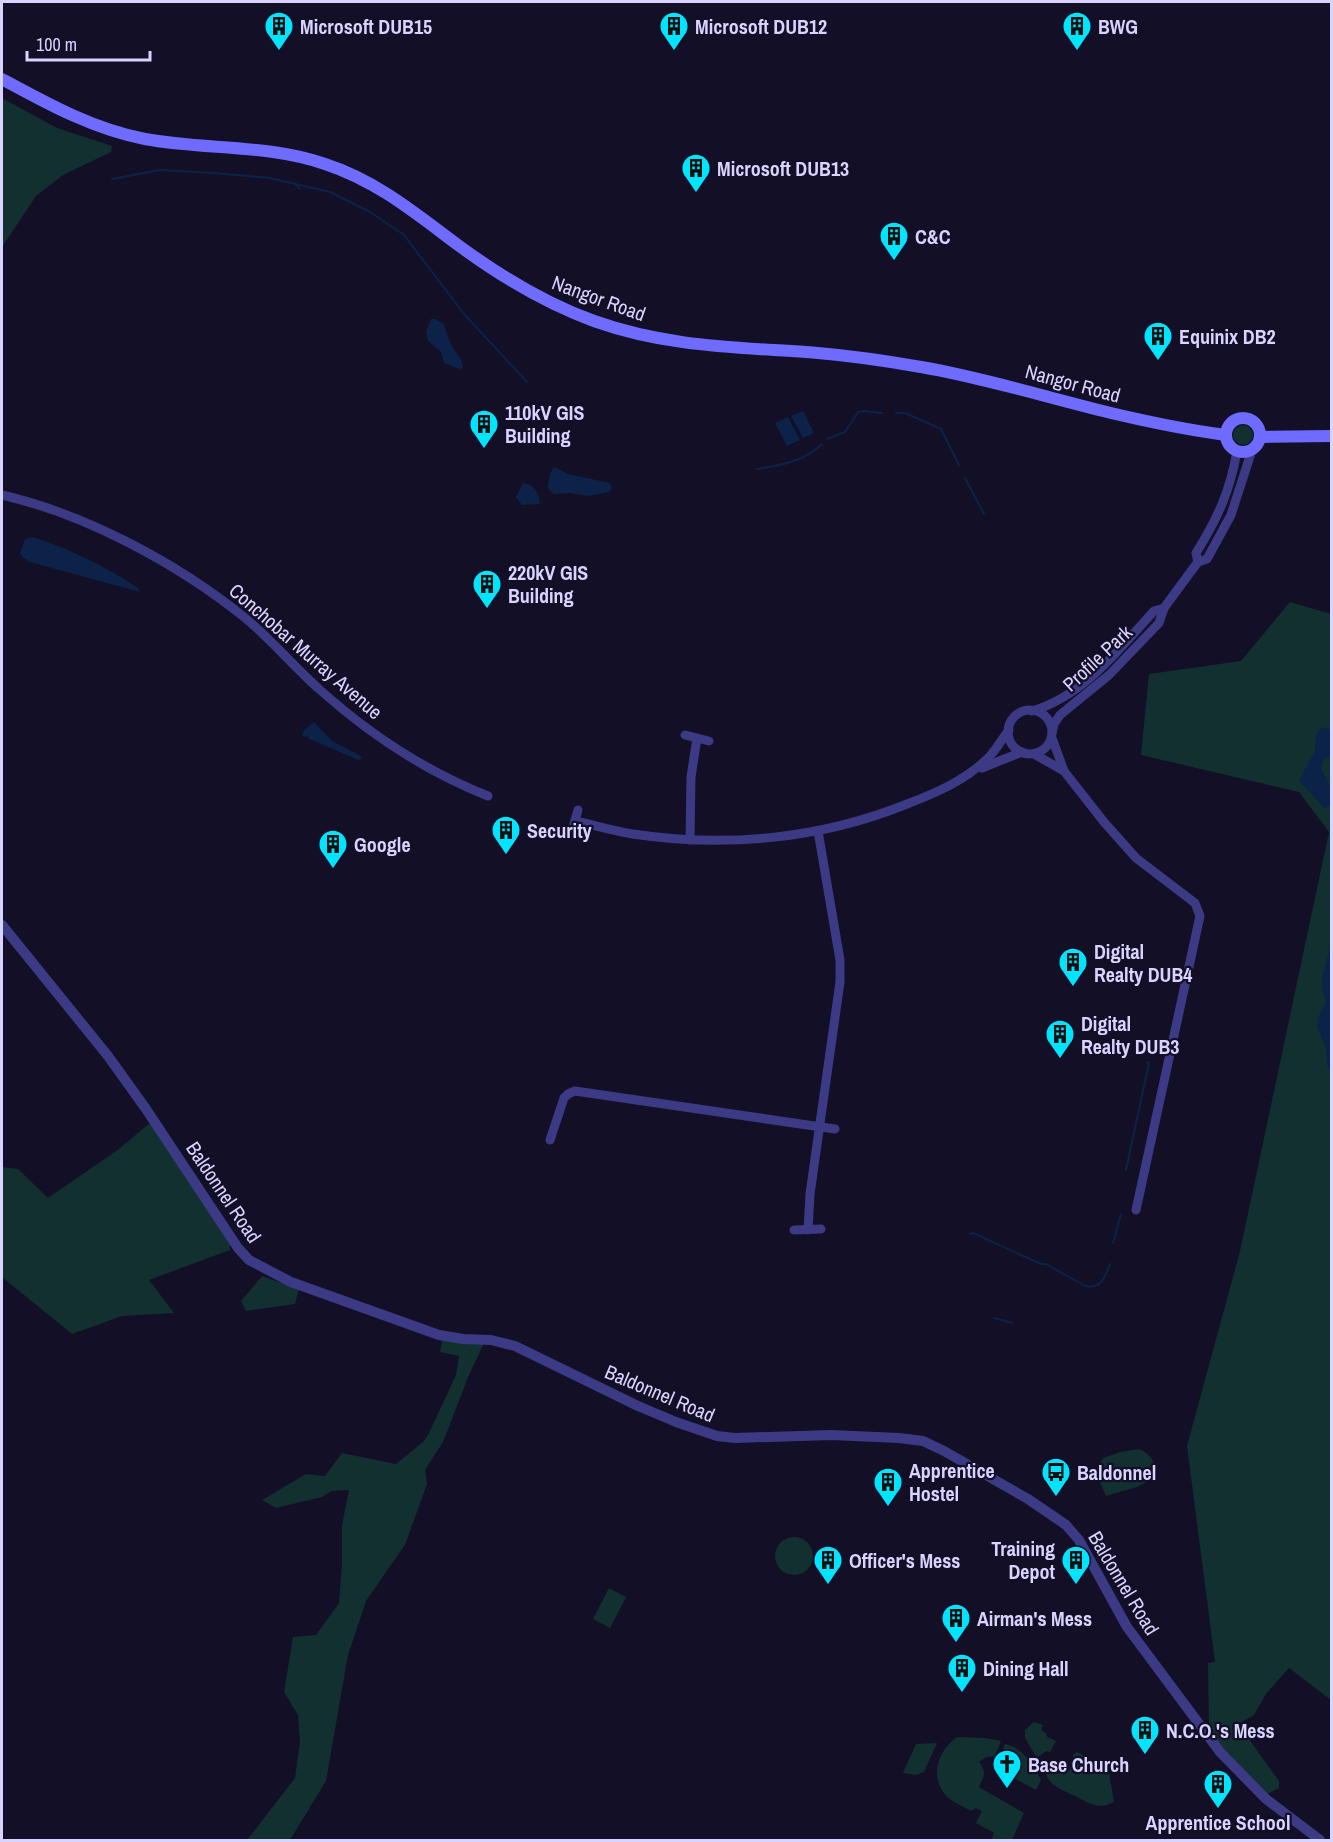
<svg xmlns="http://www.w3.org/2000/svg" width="1333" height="1842" font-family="'Archivo Narrow',sans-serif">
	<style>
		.green { fill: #12302f }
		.water { fill: #0c2248 }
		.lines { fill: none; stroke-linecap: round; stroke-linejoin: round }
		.stream { stroke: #0c2248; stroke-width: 2 }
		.minor { stroke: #3d3a85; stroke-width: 9 }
		.tertiary { stroke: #3d3a85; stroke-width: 10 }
		.secondary { stroke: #6f6bff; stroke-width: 12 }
		.labels { text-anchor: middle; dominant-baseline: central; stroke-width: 4.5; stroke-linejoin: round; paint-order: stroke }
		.poi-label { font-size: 20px; font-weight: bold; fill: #d9d4ff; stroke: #130f26; text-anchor: start }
		.street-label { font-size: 20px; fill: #d9d4ff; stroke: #130f26 }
	</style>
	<rect width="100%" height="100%" fill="#130f26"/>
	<g class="green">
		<path d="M2,98L57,128L112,146L111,152L63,175L36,196L2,247Z"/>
		<circle cx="1243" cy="435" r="10"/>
		<path d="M1290,602L1331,614V1700L1289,1668L1266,1694L1254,1715L1238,1724L1279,1781V1788L1268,1794L1225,1752L1209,1730L1208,1663L1215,1662L1187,1446L1240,1251L1329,832L1299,792L1141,755L1149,674L1241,661Z"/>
		<path d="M151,1122L230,1242V1250L149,1280L174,1313L122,1316L72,1334L2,1277V1167L18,1169L48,1198L119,1149Z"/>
		<path d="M262,1276L299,1289L295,1304L246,1311L241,1301Z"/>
		<path d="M442,1340L484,1343L469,1375L443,1442L425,1470L427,1484L405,1545L366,1601L348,1655L326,1781L290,1840H247L295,1778L300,1742L298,1715L284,1692L293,1637L316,1635L339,1603L342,1564V1525L349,1490L332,1491L322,1497L276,1508L262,1500L306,1474L325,1476L342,1453L396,1464L423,1442L429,1433L456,1375L459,1356L440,1352Z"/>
		<path d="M1139,1449C1153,1456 1156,1462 1154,1478L1137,1487L1106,1496L1095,1472L1103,1458L1120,1452Z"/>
		<circle cx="794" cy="1556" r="19"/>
		<path d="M609,1588L626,1597L610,1628L593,1619Z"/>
		<path d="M1034,1722L1043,1725L1041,1730L1047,1734L1046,1736L1056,1741L1050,1752L1046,1751L1037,1758L1025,1738V1730Z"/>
		<path d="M957,1737L985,1738L1001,1741L995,1756L986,1757L979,1762C987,1771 984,1777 979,1787L1024,1813L1012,1840H991L994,1833L976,1823L982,1811L976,1808L971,1811C965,1807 956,1804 950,1799C928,1781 936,1752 957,1737Z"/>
		<path d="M937,1743L924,1772L916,1775L903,1773L916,1744Z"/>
		<path d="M1005,1744C1023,1748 1033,1764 1041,1780L1036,1790L995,1768Z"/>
		<path d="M1077,1752L1108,1767L1114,1802C1108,1805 1102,1807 1095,1805C1089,1804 1083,1800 1077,1797C1064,1791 1042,1784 1046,1765L1050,1763L1069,1771L1073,1763V1755Z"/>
	</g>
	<g class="water">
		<path d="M431,319H436L444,324L450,343L461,360L463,368L459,369L444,363L441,352L428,341L426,331Z"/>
		<path d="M803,411L814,433L803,438L791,416Z"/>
		<path d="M788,417L800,440L787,446L775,423Z"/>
		<path d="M554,467L568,474L610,483L612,488L609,492L588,496L570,493L554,494L548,488C548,482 550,471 554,467Z"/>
		<path d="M523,483C534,484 540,494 540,504L522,505L516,497Z"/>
		<path d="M33,537C70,549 106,567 138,588L140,592L30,562L23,558L20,553L25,539Z"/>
		<path d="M314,722L332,741L361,756V759L358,760L310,739L307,736L304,737L302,735L304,730Z"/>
		<path d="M1321,727L1332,730L1331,755L1323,760L1321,768L1331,789V804L1325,809L1299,780L1315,751L1316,736Z"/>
		<path d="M1331,945V1070L1327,1065L1326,1049L1317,1026L1318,1017L1326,1002L1322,987V977Z"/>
	</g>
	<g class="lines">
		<g class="stream">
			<path d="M112,179L160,170L214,173L270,178L330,192L370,212L404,235L464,314L527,382"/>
			<path d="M294,183L300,189"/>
			<path d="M896,413H905L941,429L959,465"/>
			<path d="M827,439L845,432L858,412L864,411L882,413"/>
			<path d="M757,469C782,465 803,462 822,444"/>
			<path d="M965,478L984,514"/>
			<path d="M1126,1170L1149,1063L1147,1062"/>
			<path d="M970,1234L973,1233L1041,1264H1046L1085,1286C1102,1289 1105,1277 1110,1264"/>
			<path d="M1113,1243L1121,1214"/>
			<path d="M994,1318L1012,1323"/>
		</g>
		<g class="minor">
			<path d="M2,495C85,514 177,563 244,617C271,639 293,666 319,689C369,734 425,771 488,796"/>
			<path d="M1198,562L1196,553C1218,518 1230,491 1237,451"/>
			<circle cx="1030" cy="732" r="22"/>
			<path d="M1032,711C1084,696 1119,649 1154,611L1164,608"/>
			<path d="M1052,733L1054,724L1060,715L1109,675L1159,623L1164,608L1189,574L1198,562L1207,559L1231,515L1252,450"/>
			<path d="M685,735L709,741"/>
			<path d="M1052,738L1064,771L1104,822L1136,858L1195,903L1200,916L1136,1210"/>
			<path d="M1034,754L1064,771"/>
			<path d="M982,768L1022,752"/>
			<path d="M575,821C594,825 614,831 633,834C725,848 821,839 907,804C936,793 964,781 987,759C996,751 1001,740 1009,730"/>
			<path d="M571,834L578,810"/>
			<path d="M690,840L691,777L697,738"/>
			<path d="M550,1140L564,1098L568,1094L575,1091L835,1129"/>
			<path d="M794,1230L821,1229"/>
			<path d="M808,1230L810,1194L840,982V960L818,831"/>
		</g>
		<path class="tertiary" d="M2,925L108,1056L146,1109L238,1248L249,1260L291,1282L439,1335L463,1339L491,1340L515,1346L638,1406L676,1422L717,1436L735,1438L831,1435L899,1438L923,1441L944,1451L1028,1499L1066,1525L1079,1540L1127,1627L1220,1752L1266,1799L1320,1840"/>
		<g class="secondary">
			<path d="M2,79C48,104 93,129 145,139C205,150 267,144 325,164C377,181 415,213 458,245C500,276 544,303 594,321C670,348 740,347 818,353C853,356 887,361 921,367C986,378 1048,398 1111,413C1149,422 1188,430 1226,435"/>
			<circle cx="1243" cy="435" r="17"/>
			<path d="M1260,437L1332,436"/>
		</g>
	</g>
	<defs>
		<g id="building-pin" transform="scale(1.5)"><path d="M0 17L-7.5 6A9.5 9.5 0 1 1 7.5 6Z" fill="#00e5ff" stroke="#130f26"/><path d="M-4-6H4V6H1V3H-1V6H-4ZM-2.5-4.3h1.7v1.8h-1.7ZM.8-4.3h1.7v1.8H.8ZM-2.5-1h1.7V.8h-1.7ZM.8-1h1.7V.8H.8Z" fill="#111"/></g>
		<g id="bus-pin" transform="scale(1.5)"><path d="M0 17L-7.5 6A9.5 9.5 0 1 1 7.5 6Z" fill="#00e5ff" stroke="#130f26"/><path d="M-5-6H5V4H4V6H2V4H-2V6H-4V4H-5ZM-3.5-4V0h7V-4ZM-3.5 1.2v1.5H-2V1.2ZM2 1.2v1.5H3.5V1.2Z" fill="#111"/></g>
		<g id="church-pin" transform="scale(1.5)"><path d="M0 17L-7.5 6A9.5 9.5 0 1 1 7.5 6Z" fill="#00e5ff" stroke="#130f26"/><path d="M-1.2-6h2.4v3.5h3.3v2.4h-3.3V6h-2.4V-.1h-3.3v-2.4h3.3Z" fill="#111"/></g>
	</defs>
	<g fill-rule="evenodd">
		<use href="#building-pin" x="279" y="26"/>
		<use href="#building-pin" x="674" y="26"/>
		<use href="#building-pin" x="1077" y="26"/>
		<use href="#building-pin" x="696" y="168"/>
		<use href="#building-pin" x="894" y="236"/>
		<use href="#building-pin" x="1158" y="336"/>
		<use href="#building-pin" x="484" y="424"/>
		<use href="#building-pin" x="487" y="584"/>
		<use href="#building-pin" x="506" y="830"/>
		<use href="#building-pin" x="333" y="844"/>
		<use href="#building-pin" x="1073" y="962"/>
		<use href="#building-pin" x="1060" y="1034"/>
		<use href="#bus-pin" x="1056" y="1472"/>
		<use href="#building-pin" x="888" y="1482"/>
		<use href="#building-pin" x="828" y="1560"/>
		<use href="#building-pin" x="1076" y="1560"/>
		<use href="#building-pin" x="956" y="1618"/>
		<use href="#building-pin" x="962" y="1668"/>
		<use href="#building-pin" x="1145" y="1730"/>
		<use href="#church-pin" x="1007" y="1764"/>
		<use href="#building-pin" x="1218" y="1784"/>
	</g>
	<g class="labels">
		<g class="poi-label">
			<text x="300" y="26">Microsoft DUB15</text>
			<text x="695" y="26">Microsoft DUB12</text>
			<text x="1098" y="26">BWG</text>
			<text x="717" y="168">Microsoft DUB13</text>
			<text x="915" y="236">C&amp;C</text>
			<text x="1179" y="336">Equinix DB2</text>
			<text x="505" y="412">110kV GIS<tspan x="505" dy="23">Building</tspan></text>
			<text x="508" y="572">220kV GIS<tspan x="508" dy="23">Building</tspan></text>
			<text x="527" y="830">Security</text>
			<text x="354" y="844">Google</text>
			<text x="1094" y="951">Digital<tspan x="1094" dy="23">Realty DUB4</tspan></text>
			<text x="1081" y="1023">Digital<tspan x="1081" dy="23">Realty DUB3</tspan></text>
			<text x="909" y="1470">Apprentice<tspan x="909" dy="23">Hostel</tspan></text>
			<text x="1077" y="1472">Baldonnel</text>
			<text x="1055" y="1548" text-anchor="end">Training<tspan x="1055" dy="23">Depot</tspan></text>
			<text x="849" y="1560">Officer's Mess</text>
			<text x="977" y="1618">Airman's Mess</text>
			<text x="983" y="1668">Dining Hall</text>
			<text x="1166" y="1730">N.C.O.'s Mess</text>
			<text x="1028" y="1764">Base Church</text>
			<text x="1218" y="1822" text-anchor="middle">Apprentice School</text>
		</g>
		<g class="street-label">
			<text transform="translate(599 298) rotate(20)">Nangor Road</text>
			<text transform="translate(1073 383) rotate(15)">Nangor Road</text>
			<text transform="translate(306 651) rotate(41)">Conchobar Murray Avenue</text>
			<text transform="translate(1097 658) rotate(-43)">Profile Park</text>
			<text transform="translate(224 1192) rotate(56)">Baldonnel Road</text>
			<text transform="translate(660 1393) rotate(23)">Baldonnel Road</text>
			<text transform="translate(1124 1583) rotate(59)">Baldonnel Road</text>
		</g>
	</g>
	<rect width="1333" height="1842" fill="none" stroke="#d9d4ff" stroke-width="6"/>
	<path d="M27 51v9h123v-9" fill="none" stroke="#d9d4ff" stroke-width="3"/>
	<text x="36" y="51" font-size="18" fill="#d9d4ff" stroke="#130f26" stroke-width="4.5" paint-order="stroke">100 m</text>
</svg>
